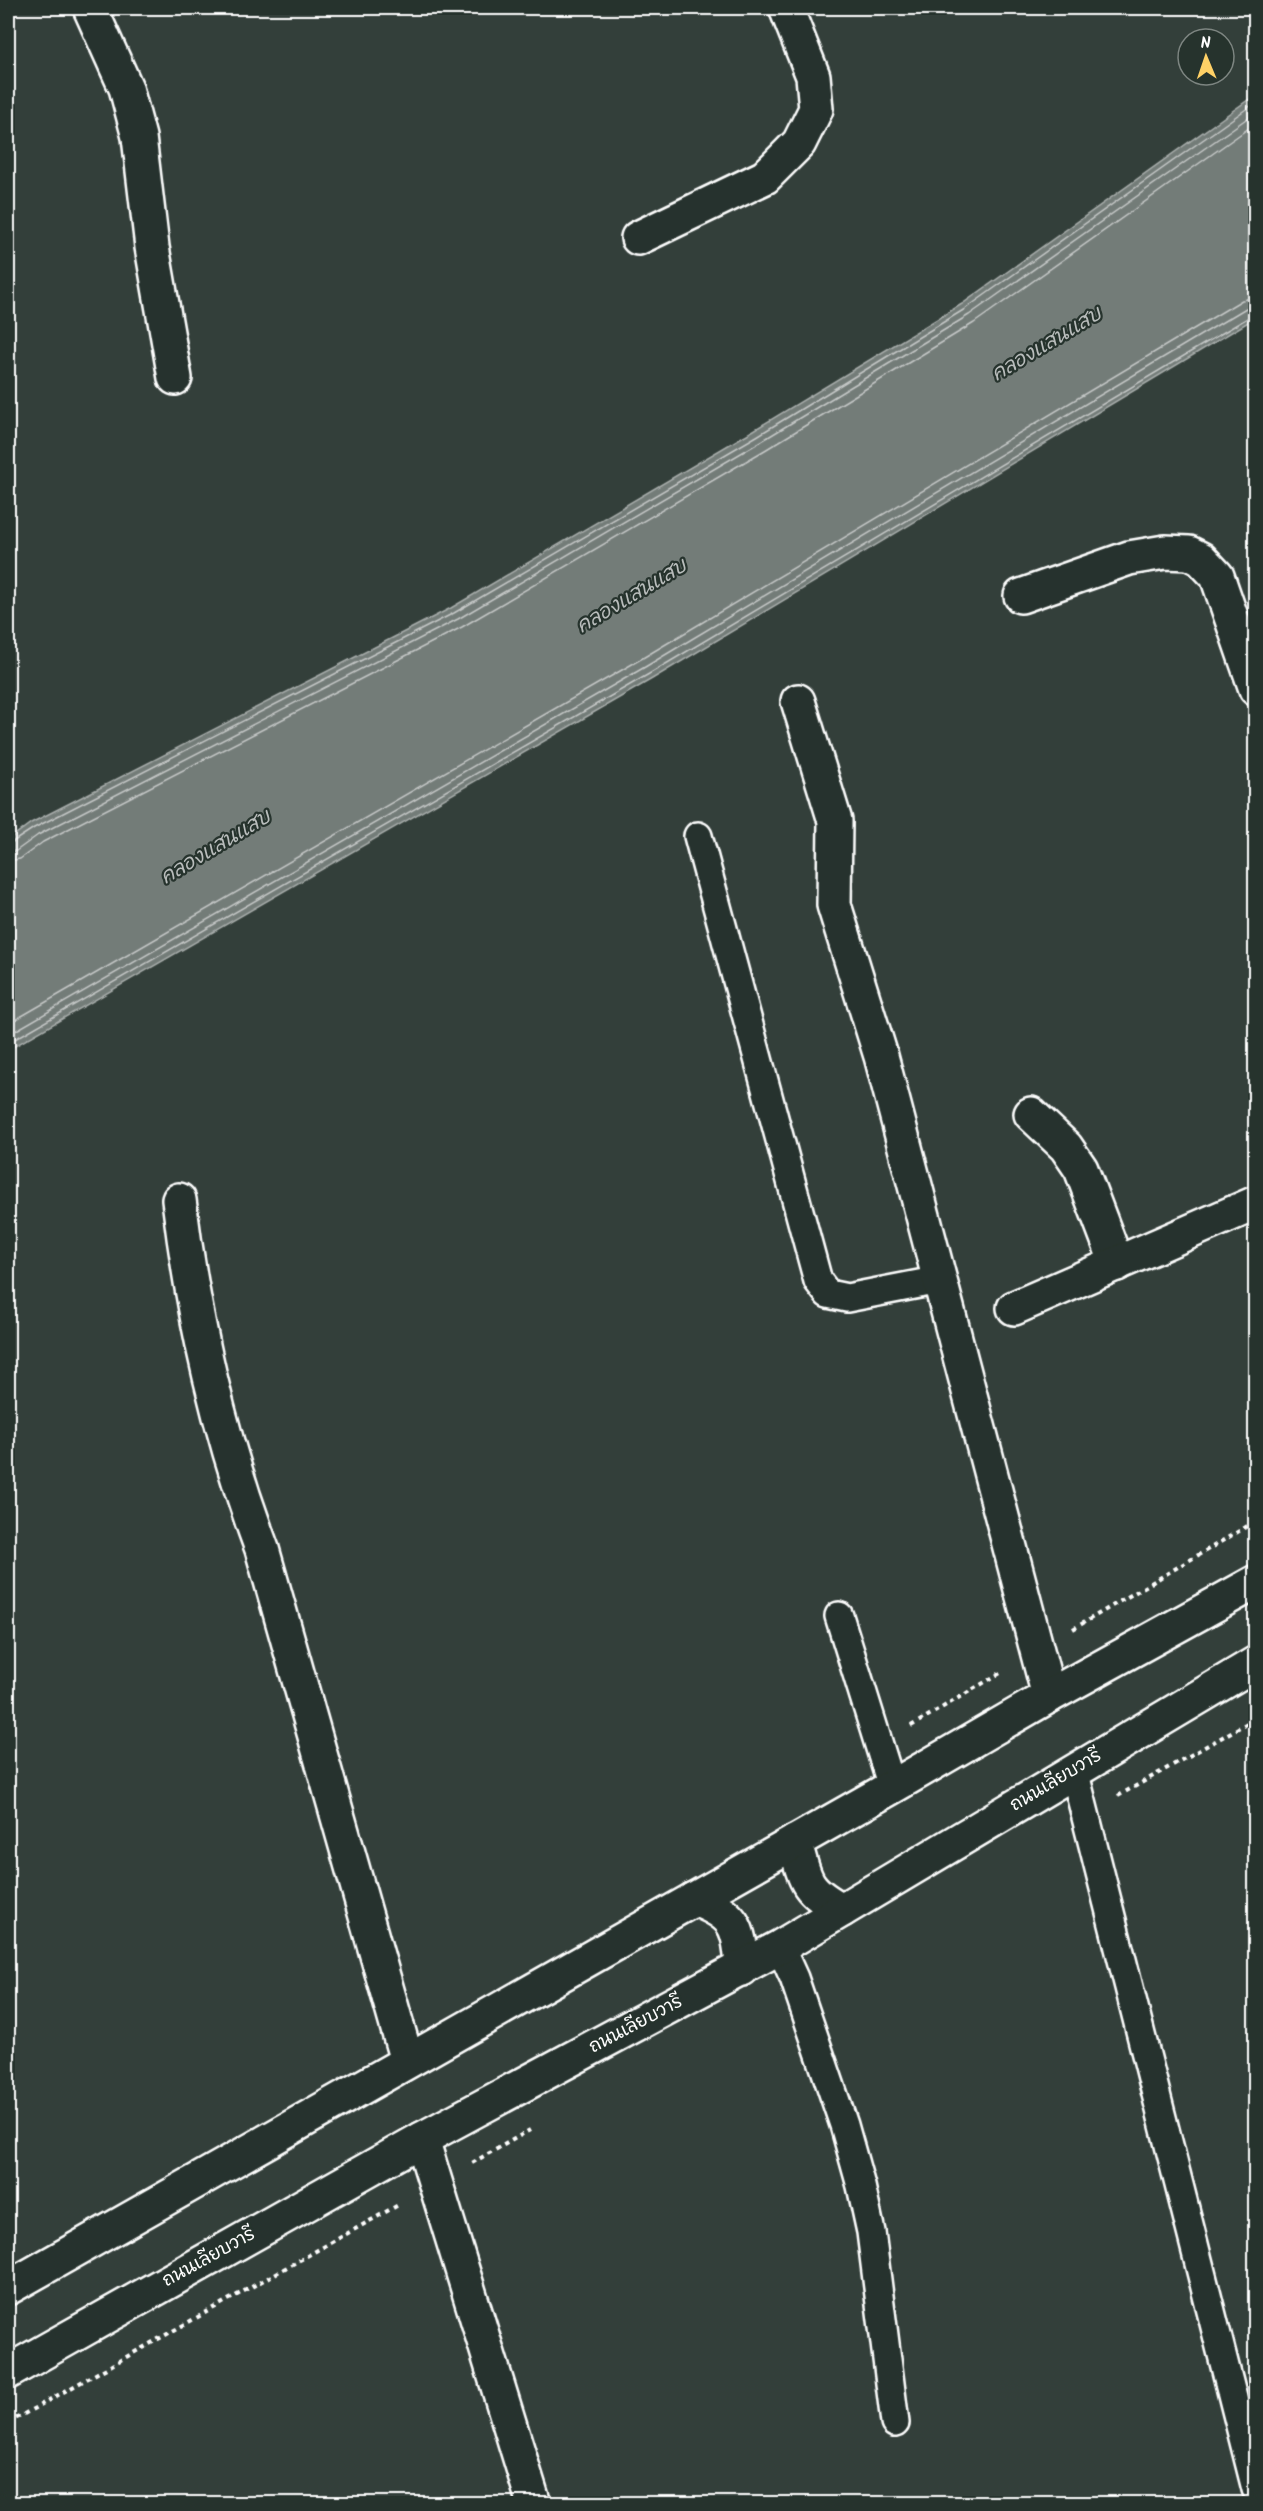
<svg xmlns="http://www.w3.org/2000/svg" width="1263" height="2511" font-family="Kalam,'Playpen Sans Thai',sans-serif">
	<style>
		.water { fill: #737b78; stroke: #abb0ae; stroke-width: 1.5 }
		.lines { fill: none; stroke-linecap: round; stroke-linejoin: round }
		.shore { stroke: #c7cac9; stroke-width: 1.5 }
		.lane-casing { stroke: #fff; stroke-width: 32 }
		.street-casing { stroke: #fff; stroke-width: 38 }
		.primary-casing { stroke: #fff; stroke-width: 38 }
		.path { stroke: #fff; stroke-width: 4; stroke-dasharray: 4.5 4.5; stroke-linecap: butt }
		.lane { stroke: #26332d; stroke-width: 27 }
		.street { stroke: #26332d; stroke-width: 33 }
		.primary { stroke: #26332d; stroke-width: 33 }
		.labels { text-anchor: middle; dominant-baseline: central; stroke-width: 4.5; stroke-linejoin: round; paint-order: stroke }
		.street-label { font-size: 18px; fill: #fff; stroke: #26332d }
		.water-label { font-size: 20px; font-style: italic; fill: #b9bdbc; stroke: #26332d }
	</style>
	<rect width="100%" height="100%" fill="#333f3a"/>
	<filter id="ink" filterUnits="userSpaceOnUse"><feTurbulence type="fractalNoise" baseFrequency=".0167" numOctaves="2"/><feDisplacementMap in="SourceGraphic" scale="12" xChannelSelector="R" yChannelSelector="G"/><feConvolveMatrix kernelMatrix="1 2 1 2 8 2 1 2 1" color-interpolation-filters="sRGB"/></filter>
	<g filter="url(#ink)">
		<path class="water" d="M1255,95V318L652,679L8,1050V840L31,823L451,608L754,430L962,304Z"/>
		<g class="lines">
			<g class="shore">
				<path d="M8,845L34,828L454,613L757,436L965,309L1256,102"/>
				<path d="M8,852L16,851L38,835L458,619L760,442L969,315L1256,112"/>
				<path d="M8,861L20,859L43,842L462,627L765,450L974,323L1256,123"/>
				<path d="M8,1024L641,659L1242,300L1256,297"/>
				<path d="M8,1035L645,667L1246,308L1256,306"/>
				<path d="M8,1043L649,674L1256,313"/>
			</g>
			<g class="lane-casing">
				<g id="lane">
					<path d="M698,836L818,1281L828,1294L847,1298L940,1280"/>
					<path d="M839,1616L892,1787"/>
					<path d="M1074,1770L1256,2489"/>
					<path d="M780,1947L794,1978L844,2125L861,2186L871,2232L895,2423"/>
				</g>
			</g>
			<g class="street-casing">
				<g id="street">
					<path d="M90,8L126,88L139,137L152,247L175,378"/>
					<path d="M638,238L765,177L799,143L816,109L813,76L786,8"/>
					<path d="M1021,596L1129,558L1165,552L1189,553L1201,559L1217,576L1256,689"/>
					<path d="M798,701L835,821L834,905L881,1056L1049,1696"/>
					<path d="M1031,1114L1066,1147L1081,1169L1117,1264"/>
					<path d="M179,1200C194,1322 219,1433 262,1549L407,2061"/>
					<path d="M1014,1308L1256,1203"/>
					<path d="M422,2139L534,2504"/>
				</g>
			</g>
			<g class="primary-casing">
				<g id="primary">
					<path d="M795,1842C805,1881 805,1890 842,1910"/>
					<path d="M694,1899C734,1914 740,1925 742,1969"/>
					<path d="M8,2288L892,1787L1049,1696L1256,1582"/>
					<path d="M8,2372L422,2139L780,1947L1256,1663"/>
				</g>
			</g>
			<g class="path">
				<path d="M1073,1629L1256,1521"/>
				<path d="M911,1726L1002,1672"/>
				<path d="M1118,1796L1256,1718"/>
				<path d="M472,2163L530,2130"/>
				<path d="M8,2423L400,2204"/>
			</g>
			<use href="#lane" class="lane"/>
			<use href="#street" class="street"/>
			<use href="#primary" class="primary"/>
		</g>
	</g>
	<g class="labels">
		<g class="street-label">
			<text transform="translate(1056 1781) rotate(-31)">ถนนเลียบวารี</text>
			<text transform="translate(636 2025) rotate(-28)">ถนนเลียบวารี</text>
			<text transform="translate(209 2258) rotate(-29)">ถนนเลียบวารี</text>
		</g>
		<g class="water-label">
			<text transform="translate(1047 345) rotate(-31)">คลองแสนแสบ</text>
			<text transform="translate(632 597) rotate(-31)">คลองแสนแสบ</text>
			<text transform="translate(216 848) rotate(-31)">คลองแสนแสบ</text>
		</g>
	</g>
	<rect width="1263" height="2511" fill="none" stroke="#26332d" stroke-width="30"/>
	<rect x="15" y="15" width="1233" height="2481" fill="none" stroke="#fff" stroke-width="2" filter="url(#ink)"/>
	<g transform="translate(1206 57) rotate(358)"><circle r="28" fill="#26332d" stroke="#7d8581" stroke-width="1.5"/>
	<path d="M0-4.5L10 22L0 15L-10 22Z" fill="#ffd166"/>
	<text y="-9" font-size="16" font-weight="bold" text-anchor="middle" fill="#ffffff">N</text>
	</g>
</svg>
